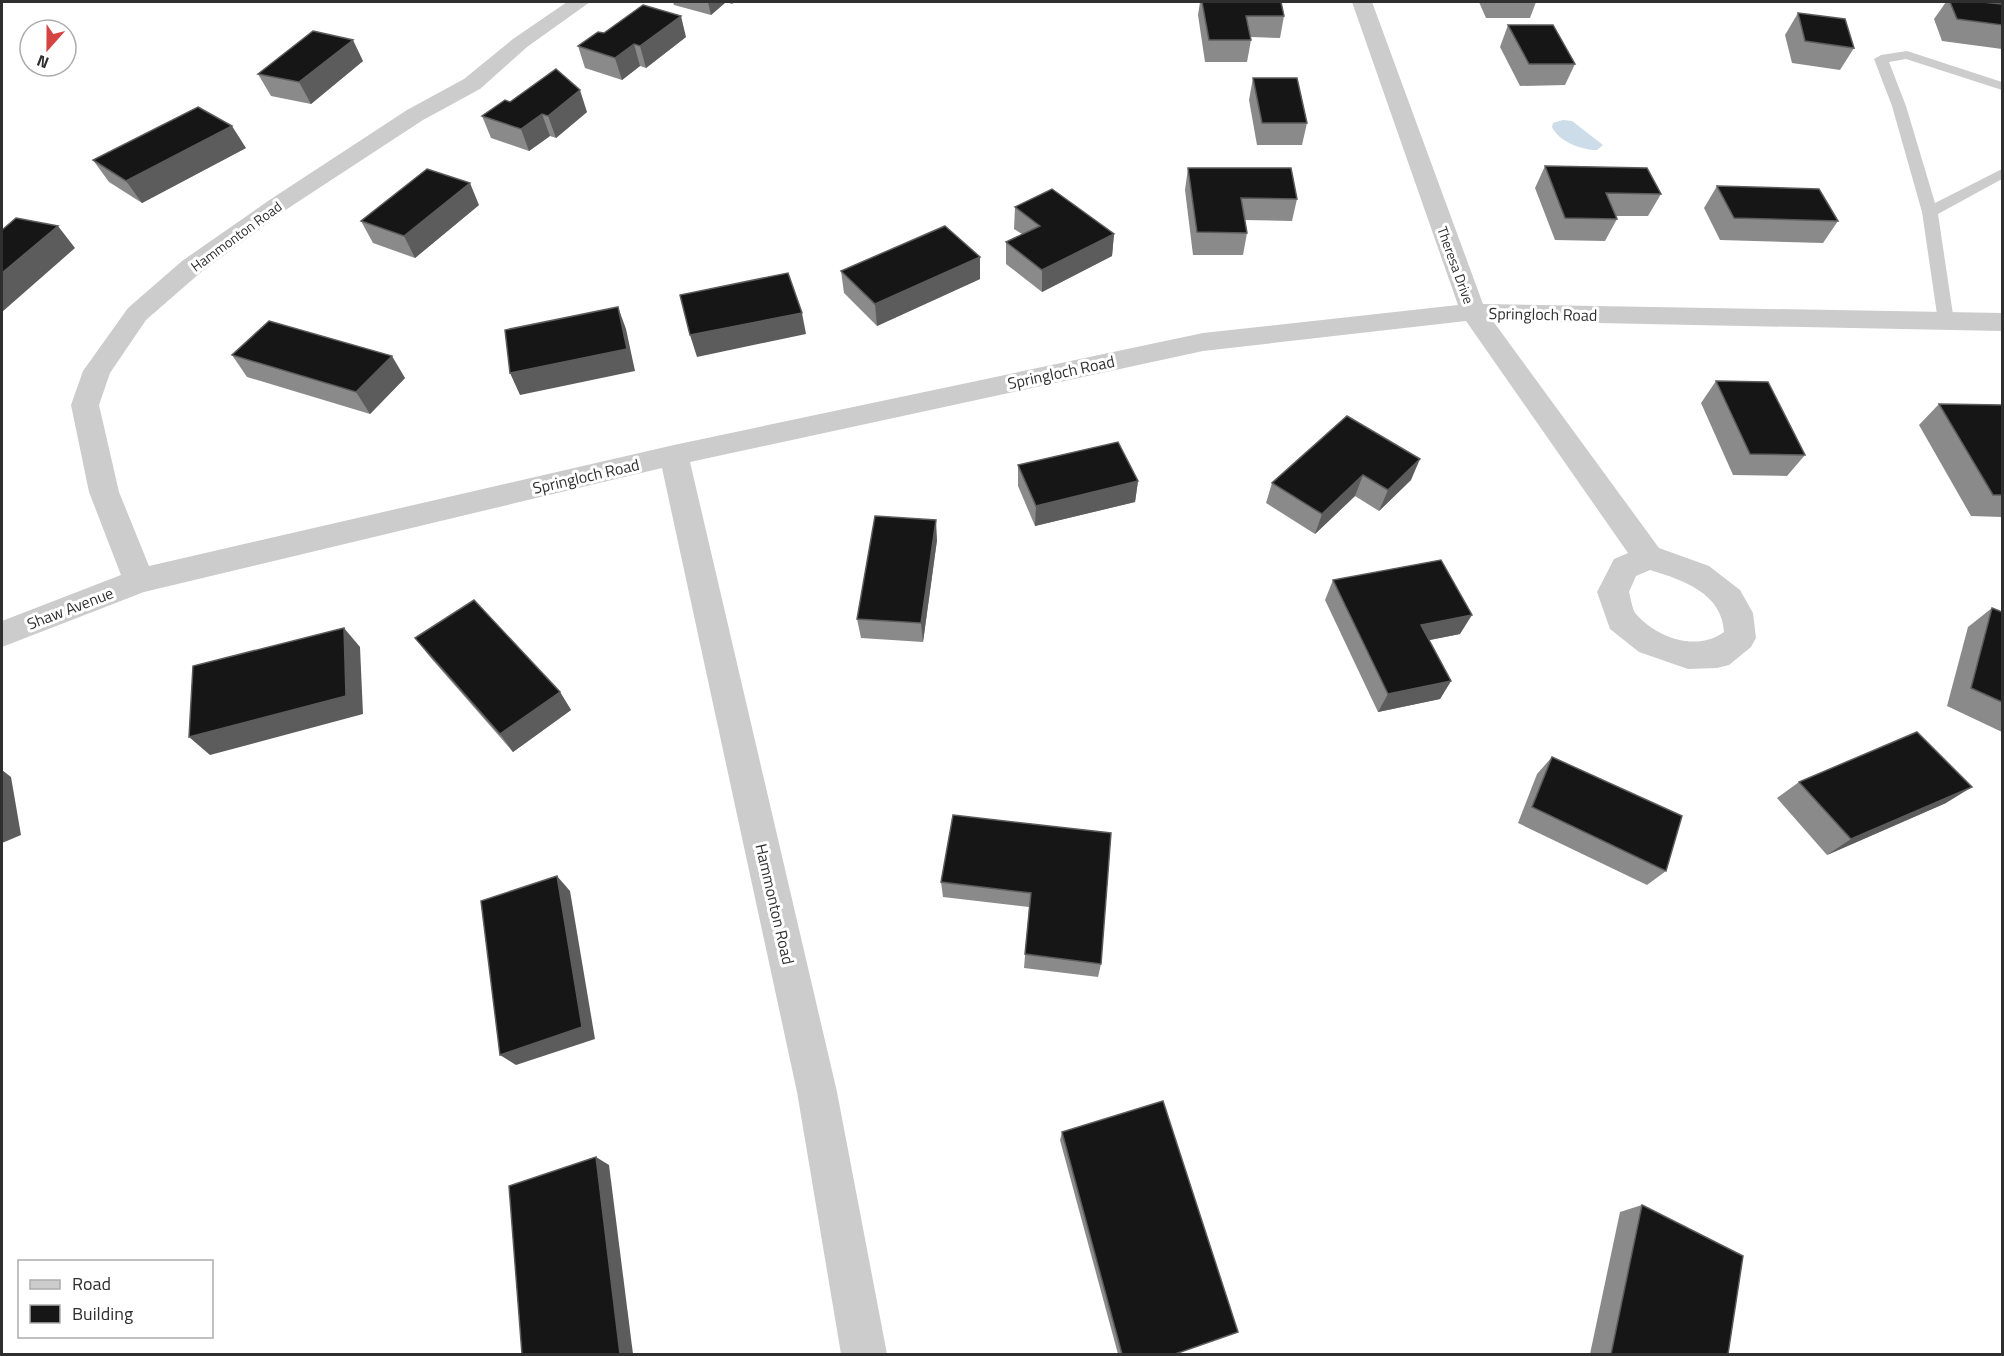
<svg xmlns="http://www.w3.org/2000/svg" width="2004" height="1356" font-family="'Titillium Web',sans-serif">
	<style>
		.water { fill: #cddce9 }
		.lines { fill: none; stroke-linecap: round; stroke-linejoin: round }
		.service { fill: #ccc; fill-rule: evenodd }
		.minor { fill: #ccc; fill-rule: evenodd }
		.wall { fill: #8a8a8a }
		.shaded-wall { fill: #5c5c5c }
		.building { fill: #161616; stroke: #5c5c5c; stroke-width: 1.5 }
		.labels { text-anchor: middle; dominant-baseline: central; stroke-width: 6; stroke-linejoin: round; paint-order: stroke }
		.far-street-label { font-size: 14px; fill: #2f2f2f; stroke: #fff }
		.street-label { font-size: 16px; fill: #2f2f2f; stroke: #fff }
	</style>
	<rect width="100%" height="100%" fill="#fff"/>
	<path class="water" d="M1563,120L1572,121L1603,145L1597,150C1582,150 1559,142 1552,127L1553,123Z"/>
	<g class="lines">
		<path class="service" d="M1907,51L2002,82V90L1906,59L1889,62L1906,106L1935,203L2002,169V179L1938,214L1954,321L1946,327L1938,321L1922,212L1892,106L1874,59L1881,55Z"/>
		<path class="minor" d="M567,2H590L527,47L480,89L423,120L287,209L200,273L146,320L110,373L99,405L119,492L149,566L674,445L1203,333L1458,305L1352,2H1372L1483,304L2002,313V331L1493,321L1659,548L1709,566L1740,590L1753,613L1756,638L1751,647L1729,665L1717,668L1688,669L1639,652L1610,629L1597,592L1614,559L1628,553L1466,321L1203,351L690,462L837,1092L887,1354H841L797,1092L662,468L144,592L2,647V621L121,575L89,492L71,405L83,371L128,308L182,261L271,199L407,110L464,79L513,39ZM1650,570C1683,580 1722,593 1724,632C1697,652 1657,638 1636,614C1632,609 1631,599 1629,592L1636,576Z"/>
	</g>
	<g class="wall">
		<path d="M673,2H735L732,4L726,2L711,15L674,5Z"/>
		<path d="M1200,2H1281L1284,16L1280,38L1251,37V40L1247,62H1205L1198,15Z"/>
		<path d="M1479,2H1536L1530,18H1486Z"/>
		<path d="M1946,2H1982L2002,4V49L1942,41L1934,19Z"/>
		<path d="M1798,13L1854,48L1840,70L1792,63L1785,35Z"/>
		<path d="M1508,25L1575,64L1565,85L1520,86L1500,47Z"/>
		<path d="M686,37L646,68L640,66L622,80L585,68L578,46Z"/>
		<path d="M363,61L311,104L271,96L258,74Z"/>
		<path d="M1253,78L1307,123L1302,145H1257L1249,100Z"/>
		<path d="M510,102L587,112L556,138L550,136L529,151L491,138L482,116Z"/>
		<path d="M246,148L142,203L109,182L93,160Z"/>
		<path d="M1545,166L1661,194L1648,216H1616L1617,219L1605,241L1555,240L1535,188Z"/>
		<path d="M1188,168L1297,199L1292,221L1245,220L1247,233L1243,255H1193L1185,190Z"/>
		<path d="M1717,186L1838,221L1823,243L1720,240L1704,208Z"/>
		<path d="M479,205L415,258L373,243L361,221Z"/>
		<path d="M1015,207L1114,234L1112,256L1042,292L1006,264V242L1022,234L1014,229Z"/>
		<path d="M841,271L980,279L877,326L844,293Z"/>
		<path d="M232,355L405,378L370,414L247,377Z"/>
		<path d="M1716,381L1805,455L1787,476L1733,475L1701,403Z"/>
		<path d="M1939,404L2002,405V517L1971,516L1919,425Z"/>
		<path d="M1347,416L1411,480L1379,511L1355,496L1315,534L1266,503L1272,483Z"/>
		<path d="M1018,465L1138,481L1135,502L1035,526L1018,486Z"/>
		<path d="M937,540L923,642L861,638L857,619Z"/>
		<path d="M1333,580L1460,634L1429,640L1451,681L1440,699L1378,712L1325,600Z"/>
		<path d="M1992,608L2002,612V732L1947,706L1968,627Z"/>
		<path d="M415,638L560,692L571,710L513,752L430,657Z"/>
		<path d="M1552,757L1666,871L1647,885L1518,823L1537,774Z"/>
		<path d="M1799,782L1946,803L1827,855L1777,798Z"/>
		<path d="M1111,833L1101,964L1098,977L1024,968L1029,907L943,897L941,882Z"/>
		<path d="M1062,1132L1175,1354H1118L1060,1140Z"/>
		<path d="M1642,1205L1728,1354H1590L1620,1212Z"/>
	</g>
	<g class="shaded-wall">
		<path d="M708,2H726L711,15Z"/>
		<path d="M681,16L686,37L646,68L640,46Z"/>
		<path d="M353,40L363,61L311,104L299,82Z"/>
		<path d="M634,44L640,66L622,80L615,58Z"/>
		<path d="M580,90L587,112L556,138L548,116Z"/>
		<path d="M542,114L550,136L529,151L521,129Z"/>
		<path d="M232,126L246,148L142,203L126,181Z"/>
		<path d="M470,183L479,205L415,258L404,236Z"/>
		<path d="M58,226L75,248L2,312V273Z"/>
		<path d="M1114,234L1112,256L1042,292V270Z"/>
		<path d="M980,257V279L877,326L875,304Z"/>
		<path d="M618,307L626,329L635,371L520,395L510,373Z"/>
		<path d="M802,313L806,334L697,357L690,335Z"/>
		<path d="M392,356L405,378L370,414L356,392Z"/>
		<path d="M1420,459L1411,480L1379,511L1388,490Z"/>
		<path d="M1363,475L1355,496L1315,534L1322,514Z"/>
		<path d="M1138,481L1135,502L1035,526L1036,506Z"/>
		<path d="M936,520L937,540L923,642L921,623Z"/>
		<path d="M1472,615L1460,634L1410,644L1421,625Z"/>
		<path d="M344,628L360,647L363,714L210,755L189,737Z"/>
		<path d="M1451,681L1440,699L1378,712L1388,694Z"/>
		<path d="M560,692L571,710L513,752L500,734Z"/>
		<path d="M2,770L11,777L21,835L2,843Z"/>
		<path d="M1972,787L1946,803L1827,855L1851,839Z"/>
		<path d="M557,876L570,891L595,1039L516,1065L500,1055Z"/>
		<path d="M596,1157L609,1165L633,1354H620Z"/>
	</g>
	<g class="building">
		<path d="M1202,2H1281L1284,16H1246L1251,40H1209Z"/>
		<path d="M1950,2H1982L2002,4V25L1957,19Z"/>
		<path d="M643,5L681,16L640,46L634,44L615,58L578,46L598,32L604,33Z"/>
		<path d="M1798,13L1845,19L1854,48L1805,41Z"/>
		<path d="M1508,25H1553L1575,64H1529Z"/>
		<path d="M313,31L353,40L299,82L258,74Z"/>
		<path d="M556,69L580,90L548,116L542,114L521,129L482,116L505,100L510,102Z"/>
		<path d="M1253,78H1297L1307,123H1262Z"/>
		<path d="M198,107L232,126L126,181L93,160Z"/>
		<path d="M1545,166L1647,168L1661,194L1606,193L1617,219L1565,218Z"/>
		<path d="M1188,168H1291L1297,199L1241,198L1247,233L1197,232Z"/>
		<path d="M427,169L470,183L404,236L361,221Z"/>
		<path d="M1717,186L1819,189L1838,221L1734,218Z"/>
		<path d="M1052,189L1114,234L1042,270L1006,242L1040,226L1015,207Z"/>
		<path d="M16,218L58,226L2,273V230Z"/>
		<path d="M945,226L980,257L875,304L841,271Z"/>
		<path d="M788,273L802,313L690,335L680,295Z"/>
		<path d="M618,307L627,349L510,373L505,330Z"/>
		<path d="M269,321L392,356L356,392L232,355Z"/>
		<path d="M1716,381L1768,382L1805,455L1750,454Z"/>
		<path d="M1939,404L2002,405V495H1993Z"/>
		<path d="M1347,416L1420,459L1388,490L1363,475L1322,514L1272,483Z"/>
		<path d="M1118,442L1138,481L1036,506L1018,465Z"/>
		<path d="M875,516L936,520L921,623L857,619Z"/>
		<path d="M1441,560L1472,615L1421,625L1451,681L1388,694L1333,580Z"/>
		<path d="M474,600L560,692L500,734L415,638Z"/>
		<path d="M1992,608L2002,612V702L1971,688Z"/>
		<path d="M344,628L346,696L189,737L193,666Z"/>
		<path d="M1917,732L1972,787L1851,839L1799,782Z"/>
		<path d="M1552,757L1682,816L1666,871L1532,807Z"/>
		<path d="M953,815L1111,833L1101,964L1025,954L1031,893L941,882Z"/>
		<path d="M557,876L582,1027L500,1055L481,901Z"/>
		<path d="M1163,1101L1238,1332L1175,1354H1122L1062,1132Z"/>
		<path d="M596,1157L620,1354H522L509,1186Z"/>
		<path d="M1642,1205L1743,1256L1728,1354H1611Z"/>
	</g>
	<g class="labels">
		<g class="far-street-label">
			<text transform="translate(236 236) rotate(-36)">Hammonton Road</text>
			<text transform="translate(1456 265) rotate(70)">Theresa Drive</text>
		</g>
		<g class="street-label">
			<text transform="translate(1543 314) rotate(1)">Springloch Road</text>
			<text transform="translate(1061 372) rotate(-12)">Springloch Road</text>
			<text transform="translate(586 476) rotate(-13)">Springloch Road</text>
			<text transform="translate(70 608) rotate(-21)">Shaw Avenue</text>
			<text transform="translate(775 904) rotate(77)">Hammonton Road</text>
		</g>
	</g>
	<rect width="2004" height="1356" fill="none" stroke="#2f2f2f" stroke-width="6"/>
	<rect x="18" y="1260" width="195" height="78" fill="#ffffff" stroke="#acacac" stroke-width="1.5"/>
	<rect x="30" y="1280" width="30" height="9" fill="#cccccc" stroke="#acacac" stroke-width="1.5"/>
	<text x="72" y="1290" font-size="18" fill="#2f2f2f">Road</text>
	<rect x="30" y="1305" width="30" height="18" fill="#161616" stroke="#acacac" stroke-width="1.5"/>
	<text x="72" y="1320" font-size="18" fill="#2f2f2f">Building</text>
	<g transform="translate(48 48) rotate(201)"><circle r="28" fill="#ffffff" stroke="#acacac" stroke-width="1.5"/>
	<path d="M0-4.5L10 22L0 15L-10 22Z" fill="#d54343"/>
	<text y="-9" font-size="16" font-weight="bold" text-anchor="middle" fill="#2f2f2f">N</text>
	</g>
</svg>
